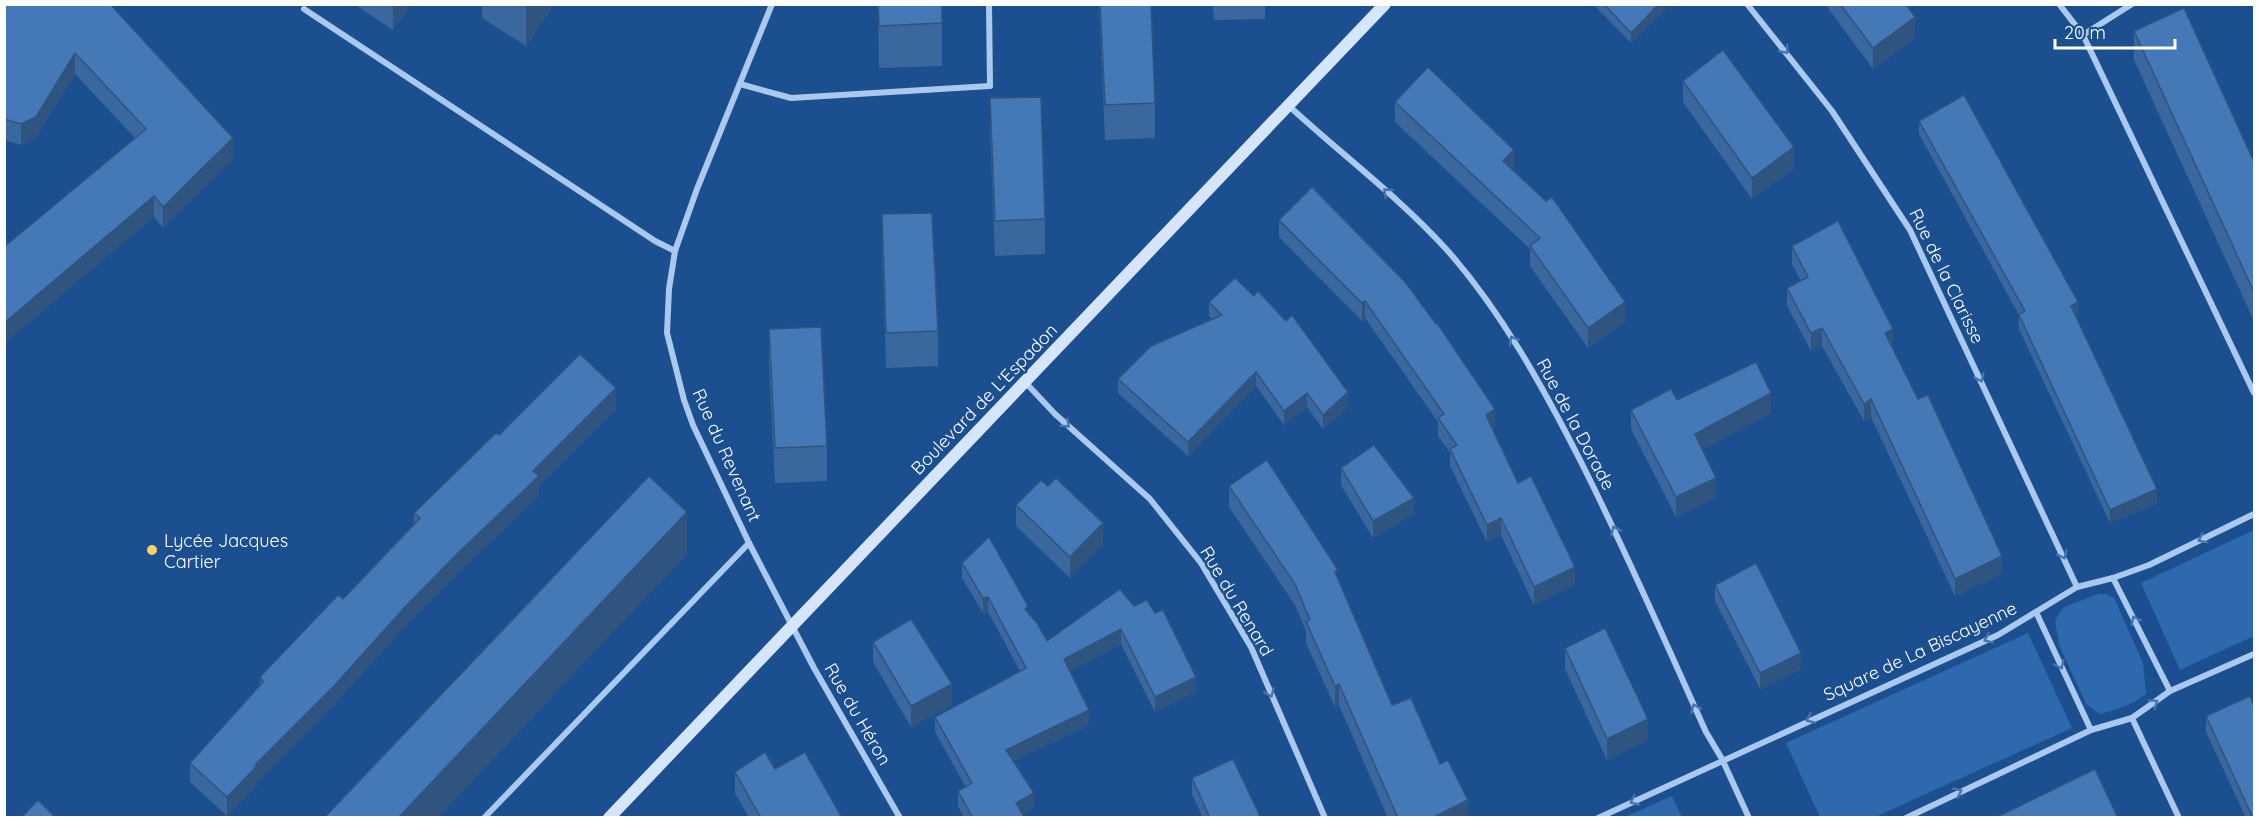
<svg xmlns="http://www.w3.org/2000/svg" width="2259" height="822" font-family="Quicksand,sans-serif">
	<style>
		.green { fill: #2e69ad }
		.lines { fill: none; stroke-linecap: round; stroke-linejoin: round }
		.street { stroke: #a9c9ee; stroke-width: 6 }
		.secondary { stroke: #d6e6fa; stroke-width: 12 }
		.wall { fill: #3a679d }
		.shaded-wall { fill: #305480 }
		.building { fill: #4478b7; stroke: #305480; stroke-width: 1.5 }
		.oneway { stroke: #4674ac }
		.poi-dot { fill: #ffd166; stroke: #1b4f8f; stroke-width: 2 }
		.labels { text-anchor: middle; dominant-baseline: central; stroke-width: 5; stroke-linejoin: round; paint-order: stroke }
		.street-label { font-size: 18px; fill: #fff; stroke: #1b4f8f }
		.poi-label { font-size: 18px; fill: #fff; stroke: #1b4f8f; text-anchor: start }
	</style>
	<rect width="100%" height="100%" fill="#1b4f8f"/>
	<g class="green">
		<path d="M2254,530V636L2180,670L2141,583Z"/>
		<path d="M2098,594H2106L2114,598L2143,663L2146,694C2132,705 2118,709 2100,714L2086,704L2059,645L2055,620L2064,607Z"/>
		<path d="M2028,633L2072,728L1875,817H1820L1786,743Z"/>
		<path d="M1672,796L1682,817H1625Z"/>
	</g>
	<g class="lines">
		<g class="street">
			<path d="M772,4L697,189L675,251L669,289L667,333L684,400L693,425L749,543L814,668L900,818"/>
			<path d="M1747,4L1832,111L1910,230L2077,587"/>
			<path d="M2059,4L2083,35L2254,393"/>
			<path d="M304,9L655,241L675,251"/>
			<path d="M2083,35L2132,4"/>
			<path d="M740,84L791,98L990,86L989,4"/>
			<path d="M1289,106C1341,154 1399,197 1447,250C1501,311 1543,387 1580,460C1625,549 1665,641 1706,732L1722,759L1749,818"/>
			<path d="M1025,382L1055,414L1150,499L1201,563L1251,647L1325,818"/>
			<path d="M2113,578L2170,691"/>
			<path d="M2036,612L2091,730"/>
			<path d="M2132,718L2179,818"/>
			<path d="M484,818L749,543"/>
			<path d="M1598,818L1998,635L2077,587L2113,578L2149,565L2254,514"/>
			<path d="M1906,818L2091,730L2132,718L2170,691L2254,654"/>
		</g>
		<path class="secondary" d="M609,818L1385,4"/>
	</g>
	<g class="wall">
		<path d="M4,4L233,159L163,228L154,217L135,138L75,74L36,137L21,145L4,140Z"/>
		<path d="M354,4H411L393,30Z"/>
		<path d="M482,4H554L526,46L482,18Z"/>
		<path d="M878,4H942V66L879,68Z"/>
		<path d="M1099,4H1151L1155,103V138L1105,140Z"/>
		<path d="M1213,4H1265V19L1214,20Z"/>
		<path d="M1593,4H1667V8L1631,43Z"/>
		<path d="M1825,4H1906L1915,38L1873,69Z"/>
		<path d="M2134,31L2254,162V321L2134,60Z"/>
		<path d="M1683,81L1794,168L1752,199L1683,102Z"/>
		<path d="M990,98L1045,219V254L995,256L990,133Z"/>
		<path d="M1395,102L1514,170L1513,171L1625,322L1588,348L1530,266V249L1395,122Z"/>
		<path d="M1919,121L2078,316L2076,317L2157,503L2110,523L2019,329V315L1919,134Z"/>
		<path d="M882,214L938,331V366L886,368L882,249Z"/>
		<path d="M1279,220L1495,426L1492,428L1518,483L1575,584L1534,605L1501,535L1487,542L1450,466V453L1438,436V422L1365,318L1362,321L1279,237Z"/>
		<path d="M1792,246L1893,347H1892L2002,574L1955,596L1871,417L1864,421L1822,346L1811,351L1787,306V288L1801,281L1792,264Z"/>
		<path d="M1209,302L1348,407L1323,429L1307,407L1284,425L1256,386L1188,456L1118,393V379L1212,319L1209,316Z"/>
		<path d="M769,329L827,446V481L775,483L769,364Z"/>
		<path d="M1677,400L1771,413L1702,450L1716,497L1676,517L1631,429V410Z"/>
		<path d="M616,408L539,485V495L458,573L405,626L334,705L257,783V785L227,816L190,782V763L260,686V677L343,599L414,525V513Z"/>
		<path d="M1341,468L1414,514L1373,538L1341,485Z"/>
		<path d="M1048,486L1103,544L1070,578L1016,526V505Z"/>
		<path d="M1229,486L1338,579L1392,705L1440,764L1468,818H1388L1339,705L1335,707L1306,643V631L1295,605L1229,507Z"/>
		<path d="M962,563L1028,612L1047,641L1120,589L1196,692L1155,712L1121,644L1070,671L1089,725L1013,761L1034,808L1023,814L1025,818H964L958,806V791L965,786L935,732V717L1020,671L988,612L983,613L962,578Z"/>
		<path d="M1715,585L1801,669L1760,689L1715,601Z"/>
		<path d="M873,642L952,705L911,727L873,662Z"/>
		<path d="M1565,648L1648,740L1607,760L1565,669Z"/>
		<path d="M2206,716L2254,818H2246L2206,732Z"/>
		<path d="M775,769L842,818H749L735,793V772Z"/>
		<path d="M1192,778L1261,818H1203L1192,794Z"/>
	</g>
	<g class="shaded-wall">
		<path d="M393,4H411L393,30Z"/>
		<path d="M526,4H554L526,46Z"/>
		<path d="M1659,4H1667V8L1631,43V33Z"/>
		<path d="M1915,17V38L1873,69V48Z"/>
		<path d="M75,53V74L36,137L21,145V124Z"/>
		<path d="M233,138V159L163,228V207Z"/>
		<path d="M1794,147V168L1752,199V178Z"/>
		<path d="M1514,150V170L1503,181V161Z"/>
		<path d="M154,196V217L4,344V323Z"/>
		<path d="M1365,301V318L1362,321V303Z"/>
		<path d="M1625,302V322L1588,348V328Z"/>
		<path d="M2078,302V316L2071,320V306Z"/>
		<path d="M1822,328V346L1811,351V333Z"/>
		<path d="M1893,329V347L1885,351V333Z"/>
		<path d="M1256,372V386L1188,456V442Z"/>
		<path d="M616,388V408L539,485V495L458,573L405,626L334,705L257,783V785L227,816V797L255,765L405,607L458,553L533,471Z"/>
		<path d="M1348,392V407L1323,429V415Z"/>
		<path d="M1307,393V407L1284,425V411Z"/>
		<path d="M1771,393V413L1695,454V434Z"/>
		<path d="M1871,399V417L1864,421V404Z"/>
		<path d="M1495,409V426L1486,432V415Z"/>
		<path d="M1716,478V497L1676,517V497Z"/>
		<path d="M2157,489V503L2110,523V510Z"/>
		<path d="M1414,498V514L1373,538V521Z"/>
		<path d="M687,512V554L438,818H398Z"/>
		<path d="M1501,518V535L1487,542V525Z"/>
		<path d="M1103,523V544L1070,578V557Z"/>
		<path d="M2002,556V574L1955,596V579Z"/>
		<path d="M1575,567V584L1534,605V587Z"/>
		<path d="M988,597V612L983,613V598Z"/>
		<path d="M1121,629V644L1064,675V659Z"/>
		<path d="M1801,653V669L1760,689V673Z"/>
		<path d="M1196,677V692L1155,712V697Z"/>
		<path d="M952,684V705L911,727V706Z"/>
		<path d="M1339,684V705L1335,707V686Z"/>
		<path d="M1089,710V725L1006,765V750Z"/>
		<path d="M1648,719V740L1607,760V739Z"/>
		<path d="M1034,793V808L1017,818L1016,803Z"/>
		<path d="M1468,800V818H1432Z"/>
	</g>
	<g class="building">
		<path d="M4,4H110L233,138L163,207L154,196L4,323V247L146,129L75,53L36,117L21,124L4,119Z"/>
		<path d="M878,4H942V23L879,26Z"/>
		<path d="M1100,4H1151L1155,103L1105,105Z"/>
		<path d="M1604,4H1659L1631,33Z"/>
		<path d="M1840,4H1906L1915,17L1873,48Z"/>
		<path d="M2184,8L2254,162V292L2134,31Z"/>
		<path d="M1723,50L1794,147L1752,178L1683,81Z"/>
		<path d="M1428,67L1514,150L1503,161L1546,201L1552,197L1625,302L1588,328L1530,246L1540,238L1395,102Z"/>
		<path d="M1964,95L2078,302L2071,306L2157,489L2110,510L2019,315L2025,311L1919,121Z"/>
		<path d="M1041,97L1045,219L995,221L990,98Z"/>
		<path d="M1312,187L1406,283L1436,324L1437,323L1495,409L1486,415L1518,483L1531,476L1575,567L1534,587L1501,518L1487,525L1450,449L1457,445L1438,418L1444,414L1365,301L1362,303L1279,220Z"/>
		<path d="M932,213L938,331L886,333L882,214Z"/>
		<path d="M1838,221L1893,329L1885,333L1918,399L1928,395L2002,556L1955,579L1871,399L1864,404L1822,328L1811,333L1787,288L1808,277L1792,246Z"/>
		<path d="M1235,278L1254,296L1258,291L1286,321L1292,315L1348,392L1323,415L1307,393L1284,411L1256,372L1188,442L1118,379L1151,346L1222,315L1209,302Z"/>
		<path d="M821,327L827,446L775,448L769,329Z"/>
		<path d="M580,354L616,388L533,471L539,476L458,553L405,607L334,686L255,765L257,766L227,797L190,763L263,682L260,677L338,595L343,599L420,518L414,513L496,433L499,435Z"/>
		<path d="M1756,362L1771,393L1695,434L1716,478L1676,497L1631,410L1671,389L1677,400Z"/>
		<path d="M1374,445L1414,498L1373,521L1341,468Z"/>
		<path d="M1267,460L1338,570L1335,572L1392,705L1411,698L1440,764L1448,760L1468,800L1432,818H1398L1339,684L1335,686L1306,622L1310,620L1295,584L1229,486Z"/>
		<path d="M649,476L687,512L398,818H324Z"/>
		<path d="M1056,478L1103,523L1070,557L1016,505L1041,480L1048,486Z"/>
		<path d="M989,537L1028,606L1025,609L1037,623L1047,641L1120,589L1134,606L1147,600L1155,613L1163,610L1196,677L1155,697L1121,629L1064,659L1089,710L1006,750L1034,793L1016,803L1025,818H973L958,791L972,783L935,717L1026,668L988,597L983,598L962,563Z"/>
		<path d="M1756,563L1801,653L1760,673L1715,585Z"/>
		<path d="M911,619L952,684L911,706L873,642Z"/>
		<path d="M1605,628L1648,719L1607,739L1565,648Z"/>
		<path d="M2250,696L2254,706V818H2253L2206,716Z"/>
		<path d="M765,752L775,769L805,752L842,818H761L735,772Z"/>
		<path d="M1233,759L1261,818H1210L1192,778Z"/>
		<path d="M2095,769L2118,818H1990L1995,815L1997,817Z"/>
		<path d="M38,800L56,818H21Z"/>
	</g>
	<defs><path id="oneway-chevron" d="M-2-3.5L2.5 0L-2 3.5" fill="none" stroke-width="1.6" stroke-linecap="round" stroke-linejoin="round" transform="scale(1.5)"/></defs>
	<g class="oneway">
		<use href="#oneway-chevron" transform="translate(1785 50) rotate(50)"/>
		<use href="#oneway-chevron" transform="translate(1387 192) rotate(-138)"/>
		<use href="#oneway-chevron" transform="translate(1513 340) rotate(-121)"/>
		<use href="#oneway-chevron" transform="translate(1980 378) rotate(65)"/>
		<use href="#oneway-chevron" transform="translate(1066 424) rotate(42)"/>
		<use href="#oneway-chevron" transform="translate(1615 530) rotate(-114)"/>
		<use href="#oneway-chevron" transform="translate(2202 539) rotate(154)"/>
		<use href="#oneway-chevron" transform="translate(2063 555) rotate(65)"/>
		<use href="#oneway-chevron" transform="translate(2135 620) rotate(-117)"/>
		<use href="#oneway-chevron" transform="translate(1988 639) rotate(156)"/>
		<use href="#oneway-chevron" transform="translate(2060 665) rotate(65)"/>
		<use href="#oneway-chevron" transform="translate(1270 693) rotate(67)"/>
		<use href="#oneway-chevron" transform="translate(2154 703) rotate(-35)"/>
		<use href="#oneway-chevron" transform="translate(1695 708) rotate(-114)"/>
		<use href="#oneway-chevron" transform="translate(1810 719) rotate(156)"/>
		<use href="#oneway-chevron" transform="translate(1958 792) rotate(-25)"/>
		<use href="#oneway-chevron" transform="translate(1634 801) rotate(155)"/>
	</g>
	<circle class="poi-dot" cx="152" cy="550" r="6"/>
	<g class="labels">
		<g class="street-label">
			<text transform="translate(1947 276) rotate(64)">Rue de la Clarisse</text>
			<text transform="translate(984 399) rotate(-46)">Boulevard de L'Espadon</text>
			<text transform="translate(1576 424) rotate(62)">Rue de la Dorade</text>
			<text transform="translate(727 455) rotate(66)">Rue du Revenant</text>
			<text transform="translate(1237 601) rotate(59)">Rue du Renard</text>
			<text transform="translate(1920 651) rotate(-25)">Square de La Biscayenne</text>
			<text transform="translate(858 714) rotate(60)">Rue du Héron</text>
		</g>
		<g class="poi-label">
			<text x="164" y="540">Lycée Jacques<tspan x="164" dy="21">Cartier</tspan></text>
		</g>
	</g>
	<rect width="2259" height="822" fill="none" stroke="#ffffff" stroke-width="12"/>
	<path d="M2055 39v9h120v-9" fill="none" stroke="#ffffff" stroke-width="3"/>
	<text x="2064" y="39" font-size="18" fill="#ffffff" stroke="#1b4f8f" stroke-width="4.5" paint-order="stroke">20 m</text>
</svg>
